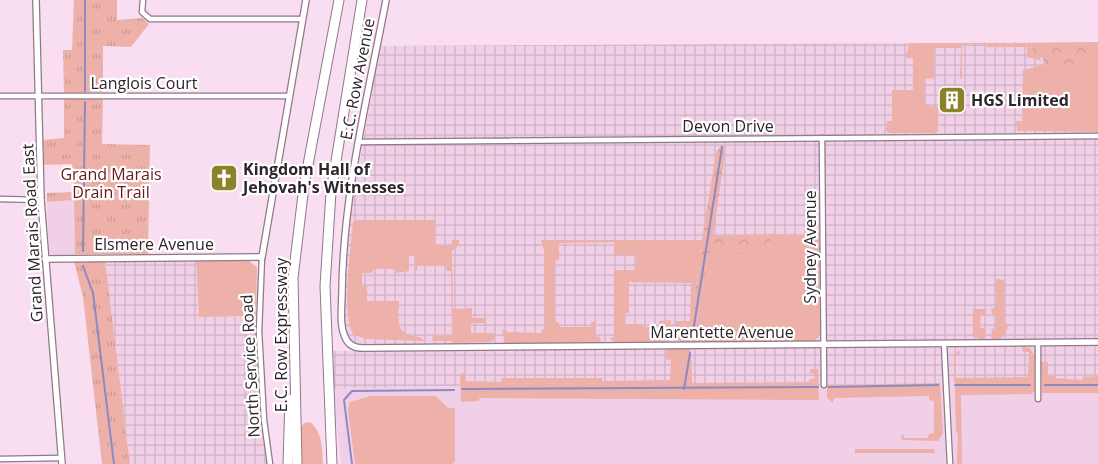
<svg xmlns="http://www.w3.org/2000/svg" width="1098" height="464" font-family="'Open Sans',sans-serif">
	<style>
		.built { fill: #f1cfe7 }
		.industrial { fill: url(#industrial-grid) }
		.green { fill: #edb1a9 }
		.forest { fill: url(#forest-crowns) }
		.park { fill: url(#park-tufts) }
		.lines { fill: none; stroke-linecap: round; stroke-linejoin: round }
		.stream { stroke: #8c8bc1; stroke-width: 2 }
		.minor-casing { stroke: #91788a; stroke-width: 7 }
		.tertiary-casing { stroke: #91788a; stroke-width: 8 }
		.motorway-casing { stroke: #91788a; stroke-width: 11 }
		.minor { stroke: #fff; stroke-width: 4.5 }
		.tertiary { stroke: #fff; stroke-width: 5.5 }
		.motorway { stroke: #fff; stroke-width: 9 }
		.labels { text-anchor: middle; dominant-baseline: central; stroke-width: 4.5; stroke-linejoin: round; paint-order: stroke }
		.street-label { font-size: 16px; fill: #2e242b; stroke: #fff }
		.poi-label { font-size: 16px; font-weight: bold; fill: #2e242b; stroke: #fff; text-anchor: start }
		.park-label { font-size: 16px; fill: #661a17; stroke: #fff }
	</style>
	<defs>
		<pattern id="industrial-grid" width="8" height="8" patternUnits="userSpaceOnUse" patternTransform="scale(1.25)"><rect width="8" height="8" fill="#f1cfe7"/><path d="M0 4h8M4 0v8" fill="none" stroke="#cfb2c6"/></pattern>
		<pattern id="forest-crowns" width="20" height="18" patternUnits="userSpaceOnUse" patternTransform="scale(1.25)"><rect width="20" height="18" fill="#edb1a9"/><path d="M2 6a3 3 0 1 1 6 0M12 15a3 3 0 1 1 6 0" fill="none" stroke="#cc9892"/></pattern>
		<pattern id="park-tufts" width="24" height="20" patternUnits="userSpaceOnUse" patternTransform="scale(1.25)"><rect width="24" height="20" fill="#edb1a9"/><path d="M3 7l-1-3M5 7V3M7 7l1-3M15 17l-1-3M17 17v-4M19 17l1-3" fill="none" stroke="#cc9892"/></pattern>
	</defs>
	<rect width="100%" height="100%" fill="#f9ddf1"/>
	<g class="built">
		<path d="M74,200L75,254L53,255L49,252L47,202Z"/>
		<path d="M954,381H1098V464H341L333,389L461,386L939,384Z"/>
	</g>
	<g class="industrial">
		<path d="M1098,42V340L359,345L351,340L345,331L347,233L380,46Z"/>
		<path d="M105,260H196L199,317L256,316L259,408L267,464H130Z"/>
		<path d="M1098,345V381H954L939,384L827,385L461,386L333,389L332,351Z"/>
	</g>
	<g class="green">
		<path d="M909,43H1031L1032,50L1049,68H1080L1085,61L1098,56V132L1017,131L1016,121H1022L1023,70L1043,65V61L1027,57V47H987V44H962V78L960,79L961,48H934V78L925,79V106L938,107V131L936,133H888L886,130L887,121H892V90H913V58H906Z"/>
		<path d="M358,220H435V246H452V240H459V245L452,251L453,309L472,308V318H486V323H471V333H494L495,339L491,342L452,343L451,341H432L433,335H452L451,271H447L446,265L417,266V271L415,270V256H409V271L396,273V269H374L371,273H362V286H367V301H399C399,312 395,331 409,335C416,337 419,335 424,341L366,339L353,334C341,314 351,246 353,222Z"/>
		<path d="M810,232H819L820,332L819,337L811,342L693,343L709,253L769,248L772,234L810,235Z"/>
		<path d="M541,240H702L689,343H681L678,340L675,321H690L691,283L629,282V313H625V324H642L643,327H652L656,331L659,327V321L671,320L670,340L667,343H614L610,338L614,337V270H636V255H614V242L559,243V260L554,261L555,322H559L560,327H591V322H596V336L600,337L601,341L596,344L505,345L502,329L508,332L541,333L542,329H545L544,251Z"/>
		<path d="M196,260H248L257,267L256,316L199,317Z"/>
		<path d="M996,279L1004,280L1005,323L1009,324L1006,332L999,341H995L991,337L992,329L996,328V315L992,314L991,309L996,308Z"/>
		<path d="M973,309H987L984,315H981L980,328H985L986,337L982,341L973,336Z"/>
		<path d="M1021,346L1030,348L1034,355L1035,391L1031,394L961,395L962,464H957L958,433L956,432L954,355L959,350L960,354L956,355V378L1028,377L1029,352H1023Z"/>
		<path d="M668,349H690L691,351L692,383L809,382L810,379H815V374L810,373V369H818L819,400L480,398L478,401L461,402L460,375L465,372L466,381L501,382L502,378H602V381L670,380L671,360L665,359L666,351Z"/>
		<path d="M1041,362H1048V376H1054V378L1082,380L1083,377L1098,376V393H1042Z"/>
		<path d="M940,383L943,433L938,441L903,440L901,438L903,433L904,438H928L929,434L934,433V401L929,400V396L834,398L833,403L827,398V385Z"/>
		<path d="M371,396H436L448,408H455V461L452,464H355L348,410L350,402Z"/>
		<path d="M310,422C323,433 322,448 323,464H300V428L304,423Z"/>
		<path d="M855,449H935L934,453H855Z"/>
	</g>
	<g class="forest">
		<path d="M1098,42V56L1085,61L1081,68H1049L1042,58L1034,56L1031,43Z"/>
		<path d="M721,145L725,146V153L713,236L772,234L769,248L709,253L693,343H689L702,240L716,153Z"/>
	</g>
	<g class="park">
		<path d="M74,0H117V20L142,18L149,24L131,47L103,46V92L64,93L63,50H72Z"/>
		<path d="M64,99H103L102,144L150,145L148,254H75L74,200L47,202V193L74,192L72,164L44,165L43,140L64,138Z"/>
		<path d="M105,260L130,464H102L83,297L74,261Z"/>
	</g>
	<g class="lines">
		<g class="stream">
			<path d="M85,0V91"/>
			<path d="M83,251L85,102"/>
			<path d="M83,266L93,293L114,464"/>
			<path d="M692,339L722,147"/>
			<path d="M955,385H1030"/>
			<path d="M1045,385H1098"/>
			<path d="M829,387L938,385"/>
			<path d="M462,389L818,387"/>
			<path d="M684,389L690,353"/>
			<path d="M352,464L344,400L352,391L454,390"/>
		</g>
		<g class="minor-casing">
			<g id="minor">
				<path d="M143,0L142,12L150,19H302"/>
				<path d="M0,96H289"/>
				<path d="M822,138L824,385"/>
				<path d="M359,142L1098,136"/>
				<path d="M0,199L41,200"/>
				<path d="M262,257L259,331L264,420L270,464"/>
				<path d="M1038,343V399"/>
				<path d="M944,344L950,464"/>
				<path d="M0,459L61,458"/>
			</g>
		</g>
		<g class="tertiary-casing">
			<g id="tertiary">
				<path d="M36,0L41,200L62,464"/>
				<path d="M386,0C368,96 343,194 342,292C342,306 339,324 345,337C348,345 355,348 363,348L1098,342"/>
				<path d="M45,259L262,257L306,0"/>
			</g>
		</g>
		<g class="motorway-casing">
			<g id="motorway">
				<path d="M288,464L290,399"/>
				<path d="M297,464L293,278L304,186L339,0"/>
				<path d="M332,464L325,286L331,192L362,0"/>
			</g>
		</g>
		<use href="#minor" class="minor"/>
		<use href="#tertiary" class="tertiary"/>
		<use href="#motorway" class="motorway"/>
	</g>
	<defs>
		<g id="building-square" transform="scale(1.4375)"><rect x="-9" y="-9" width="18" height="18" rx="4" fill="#8b832a" stroke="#fff"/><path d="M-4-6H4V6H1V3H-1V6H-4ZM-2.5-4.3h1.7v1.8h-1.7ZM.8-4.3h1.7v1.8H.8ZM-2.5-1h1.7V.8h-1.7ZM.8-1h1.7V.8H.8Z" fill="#fff"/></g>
		<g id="church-square" transform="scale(1.4375)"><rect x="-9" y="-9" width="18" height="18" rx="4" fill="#8b832a" stroke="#fff"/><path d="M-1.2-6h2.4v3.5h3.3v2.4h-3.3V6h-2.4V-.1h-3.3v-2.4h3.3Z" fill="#fff"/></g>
	</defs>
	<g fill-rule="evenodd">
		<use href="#building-square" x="952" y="100"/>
		<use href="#church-square" x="224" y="178"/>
	</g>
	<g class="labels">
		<g class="street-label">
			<text transform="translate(357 79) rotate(-79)">E.C. Row Avenue</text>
			<text x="144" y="83">Langlois Court</text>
			<text x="728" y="126">Devon Drive</text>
			<text transform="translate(32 233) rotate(-93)">Grand Marais Road East</text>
			<text x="154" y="244">Elsmere Avenue</text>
			<text transform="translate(810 247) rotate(-90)">Sydney Avenue</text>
			<text x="722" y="332">Marentette Avenue</text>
			<text transform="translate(281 335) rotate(-90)">E.C. Row Expressway</text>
			<text transform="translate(250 366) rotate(-93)">North Service Road</text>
		</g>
		<g class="poi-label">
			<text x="971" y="100">HGS Limited</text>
			<text x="243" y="169">Kingdom Hall of<tspan x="243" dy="18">Jehovah's Witnesses</tspan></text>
		</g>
		<g class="park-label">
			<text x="111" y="174">Grand Marais<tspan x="111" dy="18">Drain Trail</tspan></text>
		</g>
	</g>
</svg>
